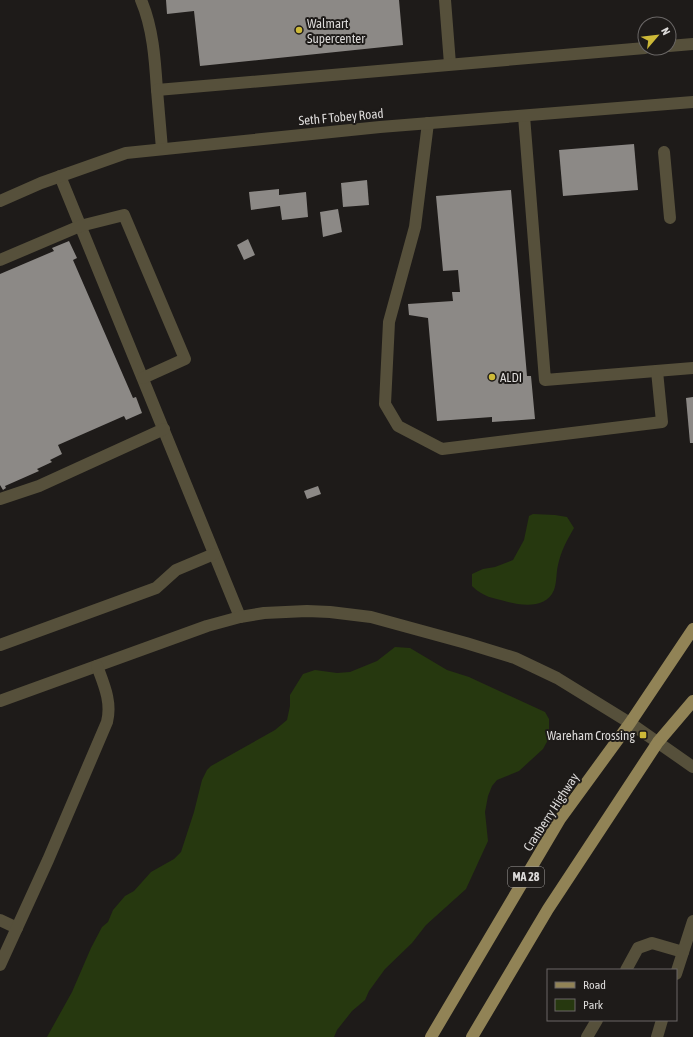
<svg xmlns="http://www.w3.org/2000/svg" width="693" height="1037" font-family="'Asap Condensed',sans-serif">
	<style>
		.green { fill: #26380f }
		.building { fill: #8c8986 }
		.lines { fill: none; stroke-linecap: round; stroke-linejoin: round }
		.minor { stroke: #56503b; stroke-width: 12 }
		.major { stroke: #918356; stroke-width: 12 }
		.poi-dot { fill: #cdb938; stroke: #1e1b19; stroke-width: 1.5 }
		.labels { text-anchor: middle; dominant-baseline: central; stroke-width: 4; stroke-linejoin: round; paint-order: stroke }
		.shield { fill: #1e1b19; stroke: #a3a19f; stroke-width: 1 }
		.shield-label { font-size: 12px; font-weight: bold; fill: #dcdad9 }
		.poi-label { font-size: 13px; fill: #dcdad9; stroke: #1e1b19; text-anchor: start }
		.street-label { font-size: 13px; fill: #dcdad9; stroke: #1e1b19 }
	</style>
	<rect width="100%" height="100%" fill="#1e1b19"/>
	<g class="green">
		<path d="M533,514L555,515L567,517L574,528C567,540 561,551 558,565C556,573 557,582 554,590C547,608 524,606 508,602C493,598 483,597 472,586V574L483,569L495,567L513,560L524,540L529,516Z"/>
		<path d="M395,647L410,648L447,670L469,677L545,712L549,719V738L543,749L519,771L497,780L492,786L488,796L485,812L488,841L466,889L426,925L412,943L385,969L369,991L365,1000L352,1011L337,1030L334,1037H47L72,992L91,948L102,927L108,922L113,910L125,896L134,891L151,872L174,859L181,852L194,812L202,780L207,770L211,766L275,730L287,720L290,706V695L303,674L315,670L337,673L350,672L377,661Z"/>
	</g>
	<g class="building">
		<path d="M166,0H399L403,45L200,66L194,11L167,14Z"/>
		<path d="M634,144L638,190L563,196L559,150Z"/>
		<path d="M367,180L369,205L343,207L341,183Z"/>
		<path d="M279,189V195L306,192L308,217L282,220L280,206L251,210L249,192Z"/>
		<path d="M511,190L527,376H531L535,419L492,422V417L437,421L428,318L409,315L408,304L453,301L452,292H460L458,270L443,271L436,196Z"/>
		<path d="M338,209L342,232L323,237L320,212Z"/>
		<path d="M248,239L255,255L244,260L237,245Z"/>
		<path d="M69,241L77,258L73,260L133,398L136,397L142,413L126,420L124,416L58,445L62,454L50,460L52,462L37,469L39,471L5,486L6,488L3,490L0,485V274L54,251L52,248Z"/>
		<path d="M693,397V443H690L686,398Z"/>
		<path d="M318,486L321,494L307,499L304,491Z"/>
	</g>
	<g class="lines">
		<g class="minor">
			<path d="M141,0C153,28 155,60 157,90"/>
			<path d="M445,0L450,64"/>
			<path d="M669,46L693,44"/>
			<path d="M524,116L545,380L693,368"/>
			<path d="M428,123L415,227L389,322L385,404L398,426L442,449L662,422L657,371"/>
			<path d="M162,149L157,90L645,48"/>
			<path d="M664,152L670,218"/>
			<path d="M60,176L240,617"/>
			<path d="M0,201L41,183L126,153L380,127L693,102"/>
			<path d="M0,260L80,226L124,215L185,359L143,378"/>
			<path d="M0,499L39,486L164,429"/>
			<path d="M0,645L156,588L176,570L214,554"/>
			<path d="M0,701L207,626L240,617L264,613L307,611L330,612L371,617L466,643L515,658L557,678L630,723L693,767"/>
			<path d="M0,920L17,928"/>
			<path d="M0,965L48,860L107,722C112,702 104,685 97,666"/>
			<path d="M626,970L638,948L652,943L683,952"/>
			<path d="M676,974L693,921"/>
			<path d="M587,1037L597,1020"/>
			<path d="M657,1037L662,1020"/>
		</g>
		<g class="major">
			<path d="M431,1037L560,819L630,723L693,629"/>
			<path d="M472,1037L548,909L633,780L658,742L693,701"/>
		</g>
	</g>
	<g class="poi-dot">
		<circle cx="299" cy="30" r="4"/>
		<circle cx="492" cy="377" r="4"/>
		<rect x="639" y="731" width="8" height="8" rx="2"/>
	</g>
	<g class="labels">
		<rect class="shield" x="508" y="867" width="36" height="20" rx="3"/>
		<g class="shield-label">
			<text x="526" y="877">MA 28</text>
		</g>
		<g class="poi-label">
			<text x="307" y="23">Walmart<tspan x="307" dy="15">Supercenter</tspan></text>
			<text x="500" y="377">ALDI</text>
			<text x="635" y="735" text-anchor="end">Wareham Crossing</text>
		</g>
		<g class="street-label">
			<text transform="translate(341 117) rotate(-5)">Seth F Tobey Road</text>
			<text transform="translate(551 812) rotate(-57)">Cranberry Highway</text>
		</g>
	</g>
	<rect x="547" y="969" width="130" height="52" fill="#1e1b19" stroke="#6a6766"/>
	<rect x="555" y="982" width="20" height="6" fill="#918356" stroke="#6a6766"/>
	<text x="583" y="989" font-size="12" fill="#dcdad9">Road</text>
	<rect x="555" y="999" width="20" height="12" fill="#26380f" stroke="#6a6766"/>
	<text x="583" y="1009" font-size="12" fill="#dcdad9">Park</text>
	<g transform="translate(657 36) rotate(62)"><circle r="19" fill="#1e1b19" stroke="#6a6766"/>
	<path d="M0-3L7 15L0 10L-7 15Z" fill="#cdb938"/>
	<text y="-6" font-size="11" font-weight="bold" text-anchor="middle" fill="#dcdad9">N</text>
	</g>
</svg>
